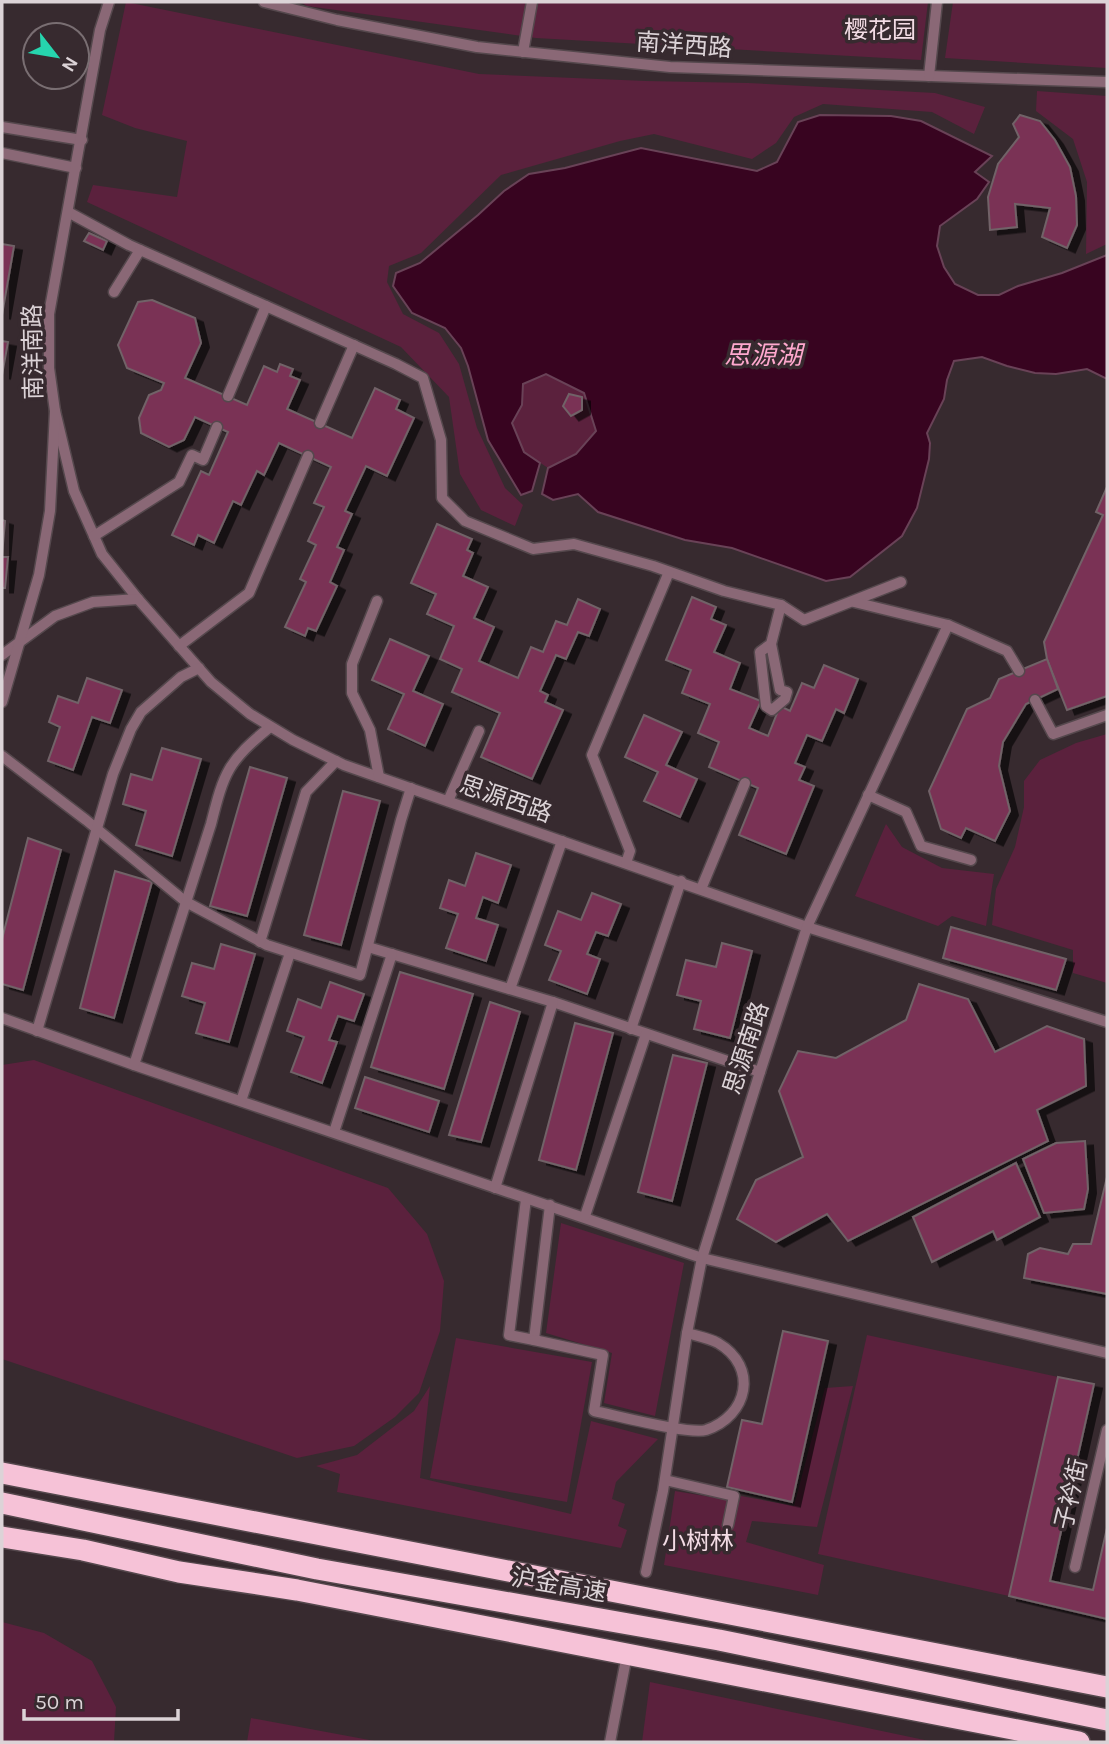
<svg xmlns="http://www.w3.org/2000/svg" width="1109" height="1744" font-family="Karla,'Noto Sans SC',sans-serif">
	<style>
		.green { fill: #5b213d }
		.water { fill: #380420; stroke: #694257; stroke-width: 2 }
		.building { fill: #7a3355; stroke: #716267; stroke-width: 2; filter: url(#shadow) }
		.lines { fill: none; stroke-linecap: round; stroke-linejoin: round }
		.service-casing { stroke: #55484d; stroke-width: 13 }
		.motorway-casing { stroke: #55484d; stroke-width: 24 }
		.service { stroke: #8a6876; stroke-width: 10 }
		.motorway { stroke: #f6c2d7; stroke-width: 21 }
		.labels { text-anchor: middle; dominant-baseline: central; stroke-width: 7; stroke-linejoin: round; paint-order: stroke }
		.park-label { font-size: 24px; fill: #f3dce5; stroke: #372a2f }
		.street-label { font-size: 24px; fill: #dcd3d7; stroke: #372a2f }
		.water-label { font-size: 26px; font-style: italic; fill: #fea8cd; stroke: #372a2f }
	</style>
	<defs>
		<filter id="shadow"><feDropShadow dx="8" dy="4.5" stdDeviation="0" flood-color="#0009"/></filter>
	</defs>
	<rect width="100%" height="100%" fill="#372a2f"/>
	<g class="green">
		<path d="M126,2L479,74L646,81L748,83L935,93L985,107L974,134L932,112L823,104L794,117L776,143L752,159L654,134L620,141L501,175L421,253L389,266L387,282L403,314L439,333L459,364L477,428L505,488L523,505L515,526L481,510L460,474L449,397L401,347L87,202L93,185L177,197L187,141L135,128L102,115Z"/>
		<path d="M301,2H928L921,60L536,38L307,6Z"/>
		<path d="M953,2H1107V68L945,58Z"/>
		<path d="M1037,91L1107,96V244L1086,254L1087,182L1073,139L1036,111Z"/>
		<path d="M546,373L584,393L596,431L576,454L548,468L524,452L511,423L522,405L523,384Z"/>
		<path d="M1107,734V983L1073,973V950L992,925L996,889L1015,847L1024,807V781L1040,760L1076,743Z"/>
		<path d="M886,824L902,847L942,868L994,874L986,926L952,916L938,926L855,896Z"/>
		<path d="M34,1060L388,1188L427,1234L444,1281L440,1331L419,1393L395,1417L354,1446L297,1458L2,1359V1065Z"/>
		<path d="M561,1223L684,1263L655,1416L604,1403L612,1353L546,1333Z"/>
		<path d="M867,1335L1058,1377L1009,1596L818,1554Z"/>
		<path d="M456,1338L592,1362L567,1502L430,1478Z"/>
		<path d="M430,1386L420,1478L571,1514L591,1421L658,1439L616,1482L612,1499L625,1504L618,1526L627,1530L621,1548L337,1492L340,1474L316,1466L357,1455L414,1411Z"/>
		<path d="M853,1386L817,1527L752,1521L746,1542L824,1565L818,1595L664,1565L675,1491L729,1500L725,1527L730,1530L741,1496L794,1506L825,1388Z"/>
		<path d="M2,1622L44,1633L92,1661L116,1707L114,1742H2Z"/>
		<path d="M650,1682L934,1742H642Z"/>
		<path d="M251,1718L380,1742H247Z"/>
	</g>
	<path class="water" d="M820,115L891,116L921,121L992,156L975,172L989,182L977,199L940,226L937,246L944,267L955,284L978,295H999L1018,286L1062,273L1107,255V379L1087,369L1056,374L1035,373L1007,366L982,357L954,361L947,380L944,399L927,433L930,443L929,459L917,508L902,536L850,577L826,581L732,548L685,540L598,512L578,494L553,500L542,494L548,468L576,454L596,431L584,393L546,374L523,384L522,405L512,423L524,452L540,463L532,491L521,495L488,440L468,366L461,348L445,328L412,313L393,286L396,273L420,263L478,215L504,191L529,174L565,168L641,148L757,171L777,162L798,122Z"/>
	<g class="building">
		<path d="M1020,115L1040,121L1055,140L1070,167L1076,196L1077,225L1067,248L1042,237L1050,208L1015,204L1017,227L990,230L988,197L998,164L1019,137L1013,124Z"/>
		<path d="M89,233L107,241L103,250L84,241Z"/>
		<path d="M2,244L14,246L2,315Z"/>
		<path d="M152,300L195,318L201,343L185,378L247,405L264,366L277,372L280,364L293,369L290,376L300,380L287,409L352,438L375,388L400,400L396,409L414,418L387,476L366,466L345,511L352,514L337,547L344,550L330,582L337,586L316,631L308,628L305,636L285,627L306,582L300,579L316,545L308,541L324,507L314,503L331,467L279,443L264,475L257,471L241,505L233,501L214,543L198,535L194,545L172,535L201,471L209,475L228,432L195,417L184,440L169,447L141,433L139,418L149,395L161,390L164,383L127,368L118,345L138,302Z"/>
		<path d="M2,341L8,342L2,375Z"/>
		<path d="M569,394L582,397V410L571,416L563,406Z"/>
		<path d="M1107,487V696L1067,710L1047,659L1044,642L1103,515L1096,512Z"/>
		<path d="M2,520L5,521L2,556Z"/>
		<path d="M437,524L472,539L467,550L473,553L463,576L488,587L474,618L494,627L479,661L518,678L531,647L543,652L556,621L567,625L578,599L600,609L589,636L578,632L566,659L556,655L540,691L548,695L545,702L563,710L532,779L481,757L500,713L452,692L462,669L440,659L454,626L427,614L436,594L411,583Z"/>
		<path d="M2,557H8L5,588H2Z"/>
		<path d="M692,597L716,607L711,619L726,625L714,652L740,663L730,689L761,701L749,728L768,736L780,706L790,711L802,683L814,688L824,665L858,679L844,713L836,709L822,741L807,735L795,763L805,767L799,780L814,786L786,854L739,835L758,788L709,767L719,742L698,733L710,704L682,693L691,670L666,660Z"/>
		<path d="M390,639L429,656L413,691L443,704L425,746L388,729L404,694L372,680Z"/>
		<path d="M1047,659L1058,689L1026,704L1003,742L999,766L1010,811L995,841L966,828L961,838L941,829L929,791L967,709L990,698L999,679Z"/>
		<path d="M87,678L122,690L110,723L92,717L73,770L48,761L60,727L49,722L58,696L78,703Z"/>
		<path d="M644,715L682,732L666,765L697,779L680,817L644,801L658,772L625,757Z"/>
		<path d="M162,748L201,759L172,856L136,845L146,811L123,804L131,774L152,780Z"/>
		<path d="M250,767L287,778L247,916L210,906Z"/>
		<path d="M343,791L380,801L341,945L304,935Z"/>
		<path d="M28,838L61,850L23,990L2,984V939Z"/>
		<path d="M476,853L511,865L498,903L483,897L476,918L498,925L486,961L446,948L458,914L440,908L449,880L465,886Z"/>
		<path d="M115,871L152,882L114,1018L80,1008Z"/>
		<path d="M592,893L621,904L608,936L596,932L587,954L600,959L587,994L549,980L561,951L545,945L558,911L581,920Z"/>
		<path d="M951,927L1066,959L1056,990L943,958Z"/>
		<path d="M722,943L752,951L730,1038L694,1029L701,1001L677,995L686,960L716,967Z"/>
		<path d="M221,944L255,954L229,1042L196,1033L205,1003L182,996L192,963L214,969Z"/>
		<path d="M400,972L473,994L444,1089L371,1067Z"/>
		<path d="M330,982L364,994L354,1021L338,1016L329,1040L337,1042L322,1083L291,1072L304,1037L287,1031L298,999L321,1008Z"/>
		<path d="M919,984L968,999L995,1052L1047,1026L1084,1039L1086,1086L1037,1110L1048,1141L848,1241L827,1214L776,1242L737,1219L756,1180L803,1157L779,1091L798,1051L836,1058L906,1020Z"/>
		<path d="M490,1002L520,1012L481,1142L449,1135Z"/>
		<path d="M575,1023L613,1033L576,1170L539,1160Z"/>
		<path d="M673,1055L707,1063L672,1201L638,1192Z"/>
		<path d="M365,1077L439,1101L429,1132L355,1108Z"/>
		<path d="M1085,1141L1088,1189L1084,1209L1044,1213L1023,1159L1056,1143Z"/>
		<path d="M1016,1163L1040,1217L997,1240L993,1231L932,1262L913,1217Z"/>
		<path d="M1107,1177V1294L1024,1278L1028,1254L1040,1248L1068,1254L1073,1244H1091Z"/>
		<path d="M783,1331L828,1341L792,1502L727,1487L742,1420L762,1424Z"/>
		<path d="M1058,1377L1094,1384L1050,1581L1093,1590L1107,1528V1619L1009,1596Z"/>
	</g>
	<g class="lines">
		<g class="service-casing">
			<g id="service">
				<path d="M264,2L337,20L477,47L670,67L1107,82"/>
				<path d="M523,52L532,2"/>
				<path d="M929,76L937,2"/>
				<path d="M2,127L82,140"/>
				<path d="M2,153L76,168"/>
				<path d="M68,212L129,245L396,364L423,378L441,440L442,498L465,521L533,549L574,544L653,566L724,591L781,605L804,620L901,582"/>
				<path d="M114,292L140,250"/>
				<path d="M228,396L266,306"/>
				<path d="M55,411L74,491L102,554L138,599L211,682L250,714L293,740L344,765L807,927L1107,1022"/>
				<path d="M320,423L354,345"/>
				<path d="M94,536L179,482L192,455L203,460L217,427"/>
				<path d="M377,601L352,664V693L370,730L379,777"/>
				<path d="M854,602L948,625"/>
				<path d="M771,644L780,690L787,692L785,699L772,710L766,706L760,652L771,644L781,605"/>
				<path d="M179,646L249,593L308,456"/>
				<path d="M2,655L55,616L93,602L138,599"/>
				<path d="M1035,700L1053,734L1107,715"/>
				<path d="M2,702L39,575L50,511L55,411L49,368V314L100,30L109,2"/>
				<path d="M2,756L86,820L186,902L267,945L360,975L401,820L411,788"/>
				<path d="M868,795L906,812L921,846L971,860"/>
				<path d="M448,801L479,731"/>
				<path d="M626,863L630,851L592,755L669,572"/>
				<path d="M701,889L745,783"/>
				<path d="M260,942L306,792L336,761"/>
				<path d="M368,947L553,1002L760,1072"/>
				<path d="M510,989L562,841"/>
				<path d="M2,1018L134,1065L702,1258L1107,1353"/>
				<path d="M631,1029L681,881"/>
				<path d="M37,1031L113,774L131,729L141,712L181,677L199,668"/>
				<path d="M134,1065L211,824C224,772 228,761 270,727"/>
				<path d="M241,1101L290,953"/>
				<path d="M334,1132L392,954"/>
				<path d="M495,1188L553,1002"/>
				<path d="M526,1199L509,1335L534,1340L550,1205"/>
				<path d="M585,1216L646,1034"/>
				<path d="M534,1340L603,1355L594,1411C615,1415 689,1435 706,1430C748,1416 759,1367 718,1343C709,1338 697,1336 687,1333"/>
				<path d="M665,1480L734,1496L728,1525"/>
				<path d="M1075,1567L1107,1430"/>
				<path d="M646,1572L663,1491L687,1333L702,1258L760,1072L807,927L948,625L1007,651L1019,671"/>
				<path d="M610,1742L625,1665"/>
			</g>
		</g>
		<g class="motorway-casing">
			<g id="motorway">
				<path d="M2,1473L1107,1687"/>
				<path d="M2,1503L317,1569L719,1640L1107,1720"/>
				<path d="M2,1537L83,1550L179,1572L297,1590L1079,1742"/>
			</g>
		</g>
		<use href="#service" class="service"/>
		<use href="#motorway" class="motorway"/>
	</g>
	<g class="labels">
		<g class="park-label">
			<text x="880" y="30">樱花园</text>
			<text x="698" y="1541">小树林</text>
		</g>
		<g class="street-label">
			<text transform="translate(684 45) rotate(4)">南洋西路</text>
			<text transform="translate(33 352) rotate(-91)">南洋南路</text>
			<text transform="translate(506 799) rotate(19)">思源西路</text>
			<text transform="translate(746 1048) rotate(-72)">思源南路</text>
			<text transform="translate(1071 1494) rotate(-77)">子衿街</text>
			<text transform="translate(559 1585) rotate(10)">沪金高速</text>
		</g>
		<g class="water-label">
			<text x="763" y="355">思源湖</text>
		</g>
	</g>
	<rect width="1109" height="1744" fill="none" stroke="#dcd3d7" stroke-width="7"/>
	<g transform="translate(56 56) rotate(121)"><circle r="33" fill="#372a2f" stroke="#796e72" stroke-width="2"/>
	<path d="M0-5L12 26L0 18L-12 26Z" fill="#26d5ae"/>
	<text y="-10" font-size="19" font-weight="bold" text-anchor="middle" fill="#dcd3d7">N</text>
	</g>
	<path d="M24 1709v10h154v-10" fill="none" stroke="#dcd3d7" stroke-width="3.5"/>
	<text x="35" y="1709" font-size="21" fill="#dcd3d7" stroke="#372a2f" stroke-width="5" paint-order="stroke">50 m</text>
</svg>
